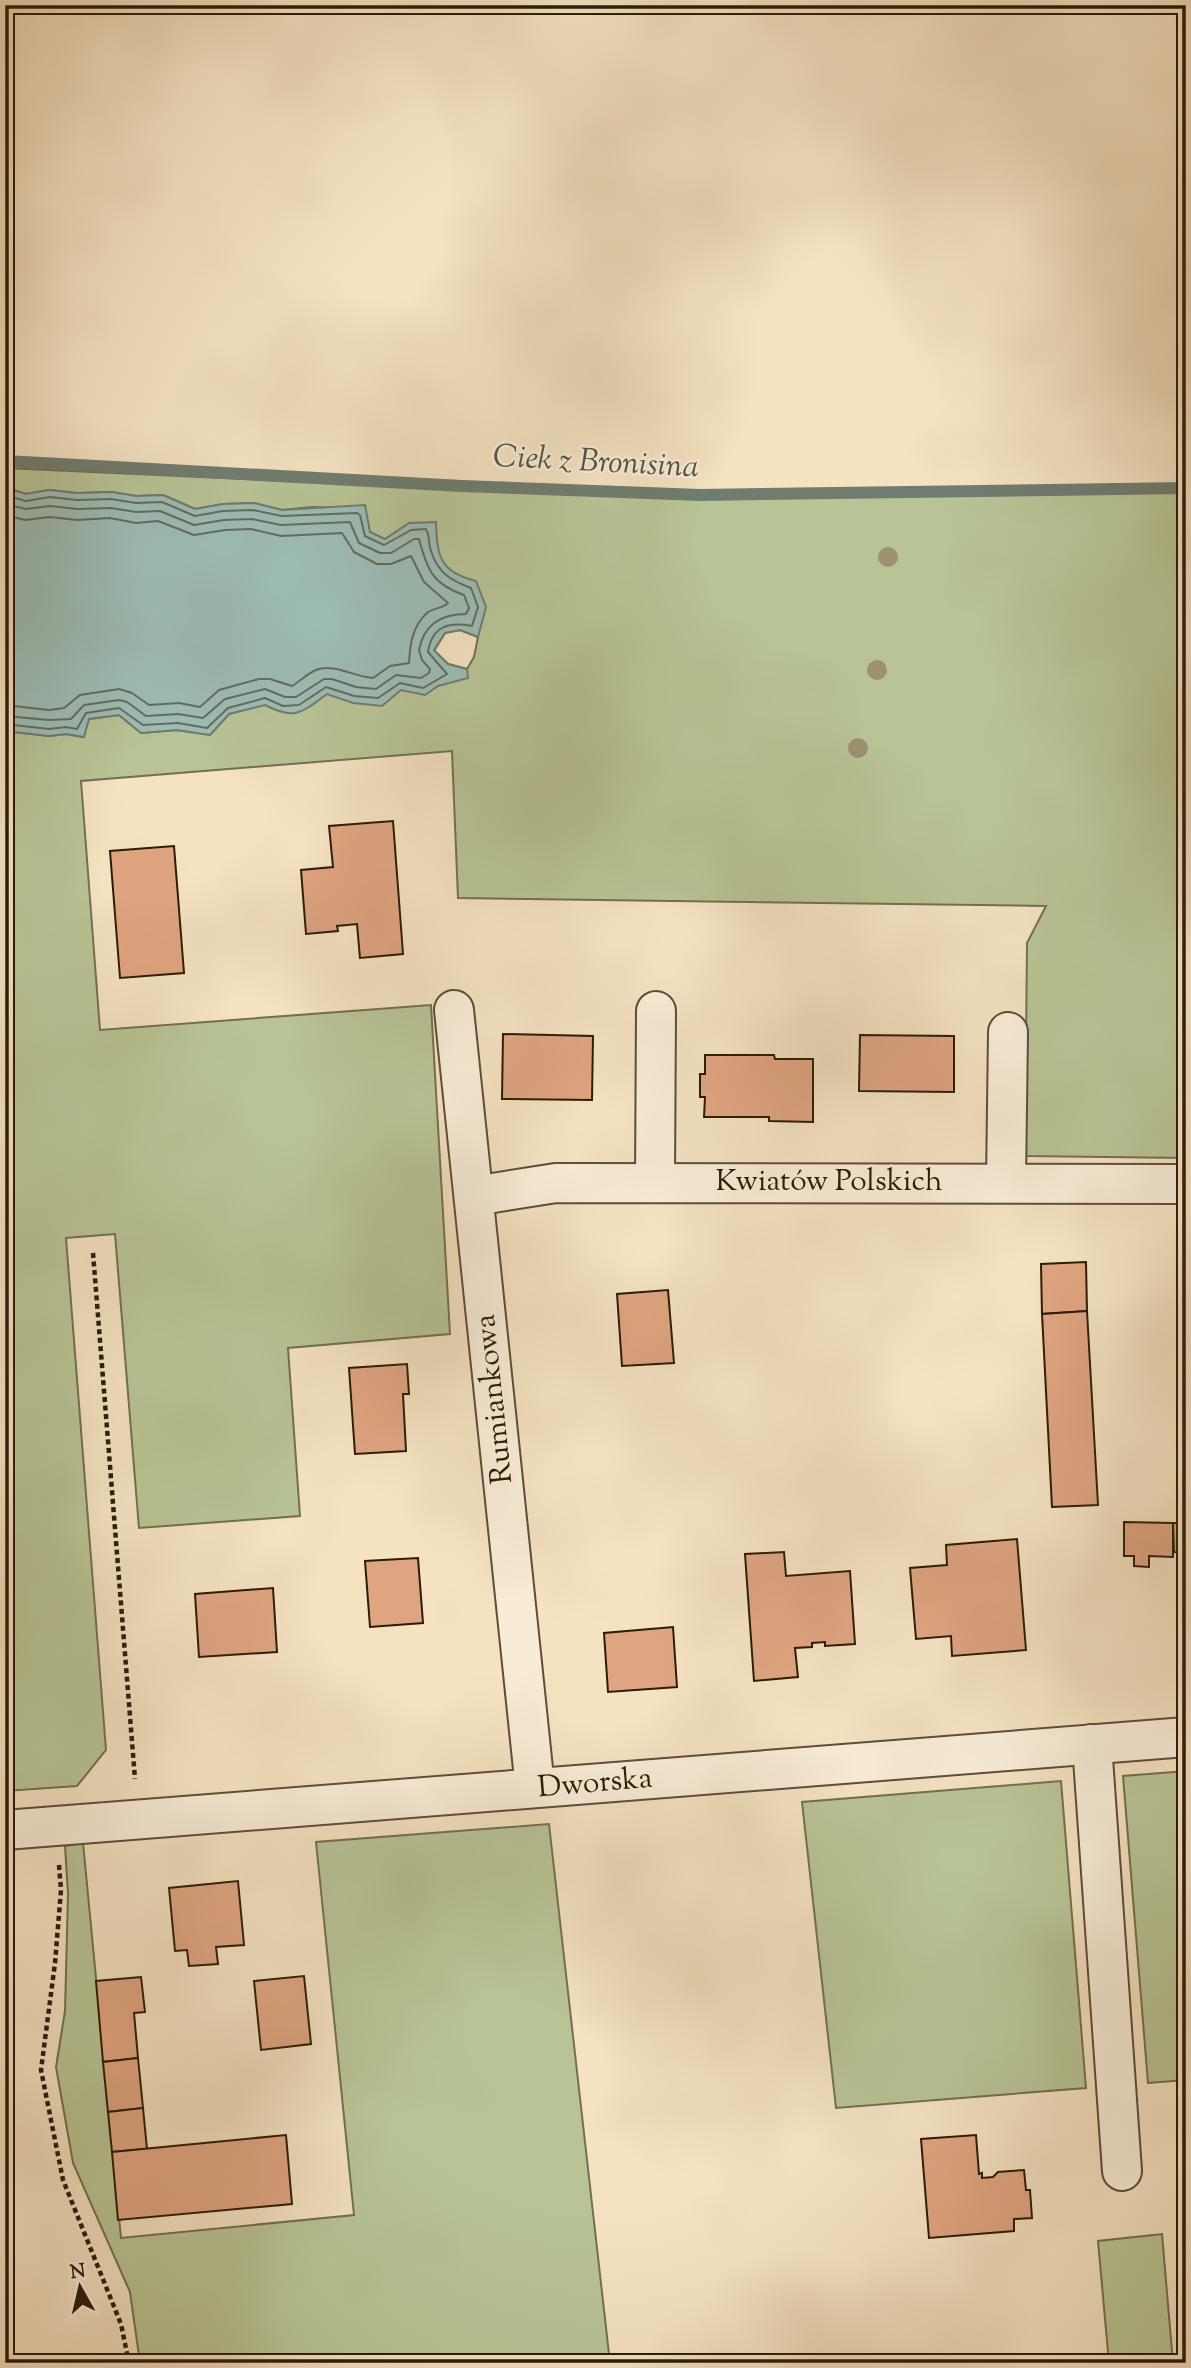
<svg xmlns="http://www.w3.org/2000/svg" width="1191" height="2368" font-family="'Sorts Mill Goudy',serif">
	<style>
		.green { fill: #b8c496; stroke: #72704e; stroke-width: 2; fill-rule: evenodd }
		.water { fill: #9cbdb6; stroke: #6f7d70; stroke-width: 2 }
		.lines { fill: none; stroke-linecap: round; stroke-linejoin: round }
		.shore { stroke: #646c5e; stroke-width: 2 }
		.stream { stroke: #6f7d70; stroke-width: 12 }
		.building { fill: #dfa580; stroke: #2b1c07; stroke-width: 2 }
		.minor-casing { stroke: #5d4e36; stroke-width: 42 }
		.path { stroke: #2b1c07; stroke-width: 4.5; stroke-dasharray: 5 3.5; stroke-linecap: butt }
		.minor { stroke: #f8ecd7; stroke-width: 38 }
		.tree { fill: #9d9172 }
		.labels { text-anchor: middle; dominant-baseline: central; stroke-width: 5; stroke-linejoin: round; paint-order: stroke }
		.street-label { font-size: 30px; fill: #2b1c07; stroke: #f8ecd7 }
		.water-label { font-size: 32px; font-style: italic; fill: #535444; stroke: #f8ecd7 }
	</style>
	<rect width="100%" height="100%" fill="#f4e2c1"/>
	<filter id="stains"><feTurbulence type="fractalNoise" baseFrequency=".00286" numOctaves="4"/><feColorMatrix values="0 0 0 0 .2 0 0 0 0 .09 0 0 0 0 .02 0 0 0 .5 -.17"/></filter>
	<radialGradient id="worn" r=".72"><stop offset=".6" stop-color="#630" stop-opacity="0"/><stop offset="1" stop-color="#630" stop-opacity=".3"/></radialGradient>
	<g class="green">
		<path d="M5,468L663,498L1186,492V1158L1025,1156L1027,943L1046,906L458,898L452,751L81,781L100,1030L431,1005L450,1334L288,1348L300,1516L139,1528L115,1234L66,1238L106,1750L77,1786L5,1791V731L49,736L66,734L83,737L89,719L119,715L141,733L177,730L210,735L229,714L265,704L339,508L312,507L282,510L254,503L223,504L195,509L163,495L136,496L112,492L76,493L49,490L26,494L5,487ZM460,630L478,637L474,657L467,669L448,664L434,651L445,633Z"/>
		<path d="M1186,1771V2080L1148,2083L1123,1776Z"/>
		<path d="M1061,1781L1086,2088L836,2108L802,1802Z"/>
		<path d="M549,1824L610,2363H140L130,2292L73,2163L56,2067L65,2011L68,1894L65,1846L83,1843L121,2238L354,2215L316,1842Z"/>
		<path d="M1162,2234L1173,2363H1109L1098,2241Z"/>
	</g>
	<path class="water" d="M5,488L26,494L49,490L76,493L112,492L136,496L163,495L195,509L223,504L254,503L282,510L365,505L370,532L385,539L409,523L436,522C437,557 440,572 476,581L486,607L478,637L460,630L445,633L434,650L448,664L467,669L468,678L438,686L425,695L401,690L382,706L353,703L327,694C302,712 296,721 265,705L229,714L210,735L177,730L141,733L119,715L89,719L84,737L66,734L49,736L5,731Z"/>
	<g class="lines">
		<g class="shore">
			<path d="M5,495L26,501L50,497L77,500L111,499L136,503L162,502L195,516L223,511L253,510L282,516L357,513L360,515L365,536L384,545L411,530L426,529C430,536 428,543 431,551C438,573 450,580 471,588L478,607L472,626C450,622 432,625 428,652L447,674L423,688L400,683L378,698L354,696L326,687L299,705L283,706L265,698L228,708L207,728L178,723L143,725L119,708L86,713L77,729L66,727L49,729L5,724"/>
			<path d="M5,504L26,509L50,506L77,509L111,508L136,512L160,511L194,525L224,520L252,519L281,525L350,522L359,543L380,553H391L414,539H419C427,569 432,584 464,595L469,608L466,614C441,614 424,624 419,650L422,660L430,669L429,673L421,678L396,675L376,689L356,687L332,679H324L296,697H285L265,689L225,699L203,718L178,714L146,716L127,702L119,700L84,705L71,719L49,720L5,716"/>
			<path d="M5,515L25,520L50,517L77,520L110,518L136,523L158,521L194,535L225,530L251,529L281,536L342,533L354,552L377,564H391L411,556L424,582L448,603C443,608 435,608 428,612C412,626 410,644 409,663L390,666L373,678C355,677 333,663 316,670C307,674 300,681 292,686L270,679H259L219,690L200,707L179,703L149,705L132,693L119,689L80,695L64,708L49,710L5,705"/>
		</g>
		<path class="stream" d="M5,461L462,486L700,495L1186,488"/>
	</g>
	<g class="building">
		<path d="M393,821L403,954L360,958L357,924L337,926L338,931L306,934L301,870L333,867L329,826Z"/>
		<path d="M174,846L184,973L120,978L110,851Z"/>
		<path d="M503,1034L593,1036L592,1100L502,1099Z"/>
		<path d="M860,1035L954,1036V1092L859,1091Z"/>
		<path d="M705,1055H774L775,1059H813V1122L769,1121V1117H704L705,1097H700V1074H705Z"/>
		<path d="M1086,1262L1087,1311L1042,1314L1041,1264Z"/>
		<path d="M668,1290L674,1363L622,1366L617,1294Z"/>
		<path d="M1087,1311L1098,1505L1052,1507L1042,1314Z"/>
		<path d="M407,1364L409,1394H403L406,1451L355,1454L349,1368Z"/>
		<path d="M1124,1522L1173,1523V1557L1149,1556V1567L1134,1566V1556H1124Z"/>
		<path d="M1173,1523H1186V1553L1174,1552Z"/>
		<path d="M1017,1539L1026,1650L952,1656L951,1636L916,1639L910,1568L947,1565L946,1545Z"/>
		<path d="M784,1552L786,1576L850,1571L855,1644L825,1646V1642L812,1643V1647L795,1648L798,1677L754,1681L745,1554Z"/>
		<path d="M418,1558L423,1623L370,1627L365,1561Z"/>
		<path d="M273,1588L277,1652L199,1657L195,1594Z"/>
		<path d="M673,1627L677,1687L608,1692L604,1633Z"/>
		<path d="M238,1881L244,1945L216,1947L218,1964L189,1966L187,1950L175,1951L169,1888Z"/>
		<path d="M304,1976L311,2044L261,2050L254,1981Z"/>
		<path d="M141,1977L145,2012L134,2013L138,2058L103,2062L96,1981Z"/>
		<path d="M138,2058L143,2108L108,2112L103,2062Z"/>
		<path d="M143,2108L147,2149L112,2152L108,2112Z"/>
		<path d="M286,2135L292,2204L118,2220L112,2152Z"/>
		<path d="M976,2135L979,2174L982,2173V2178L993,2177L998,2172L1024,2170L1026,2190H1030L1032,2218L1014,2219V2231L929,2238L921,2139Z"/>
	</g>
	<g class="lines">
		<g class="minor-casing">
			<g id="minor">
				<path d="M454,1010L535,1788"/>
				<path d="M655,1182L656,1011"/>
				<path d="M1006,1182L1008,1032"/>
				<path d="M474,1196L556,1183L1186,1184"/>
				<path d="M1092,1744L1122,2171"/>
				<path d="M5,1830L1186,1737"/>
			</g>
		</g>
		<g class="path">
			<path d="M93,1253L135,1779"/>
			<path d="M59,1865L61,1890L55,1963L41,2070L63,2180L121,2324L129,2363"/>
		</g>
		<use href="#minor" class="minor"/>
	</g>
	<g class="tree">
		<circle cx="888" cy="557" r="10"/>
		<circle cx="877" cy="670" r="10"/>
		<circle cx="858" cy="748" r="10"/>
	</g>
	<g class="labels">
		<g class="street-label">
			<text x="829" y="1182">Kwiatów Polskich</text>
			<text transform="translate(495 1399) rotate(-96)">Rumiankowa</text>
			<text transform="translate(595 1784) rotate(-5)">Dworska</text>
		</g>
		<g class="water-label">
			<text transform="translate(596 463) rotate(3)">Ciek z Bronisina</text>
		</g>
	</g>
	<rect width="1191" height="2368" fill="none" stroke="#f4e2c1" stroke-width="28"/>
	<rect x="7" y="7" width="1177" height="2354" fill="none" stroke="#2b1c07" stroke-width="3.5"/>
	<rect x="14" y="14" width="1163" height="2340" fill="none" stroke="#2b1c07" stroke-width="2"/>
	<g transform="translate(80 2287) rotate(352)" stroke="#f8ecd7" stroke-width="5" paint-order="stroke">
	<path d="M0-5L12 26L0 18L-12 26Z" fill="#2b1c07"/>
	<text y="-10" font-size="19" font-weight="bold" text-anchor="middle" fill="#2b1c07">N</text>
	</g>
	<rect width="100%" height="100%" filter="url(#stains)"/>
	<rect width="100%" height="100%" fill="url(#worn)"/>
</svg>
